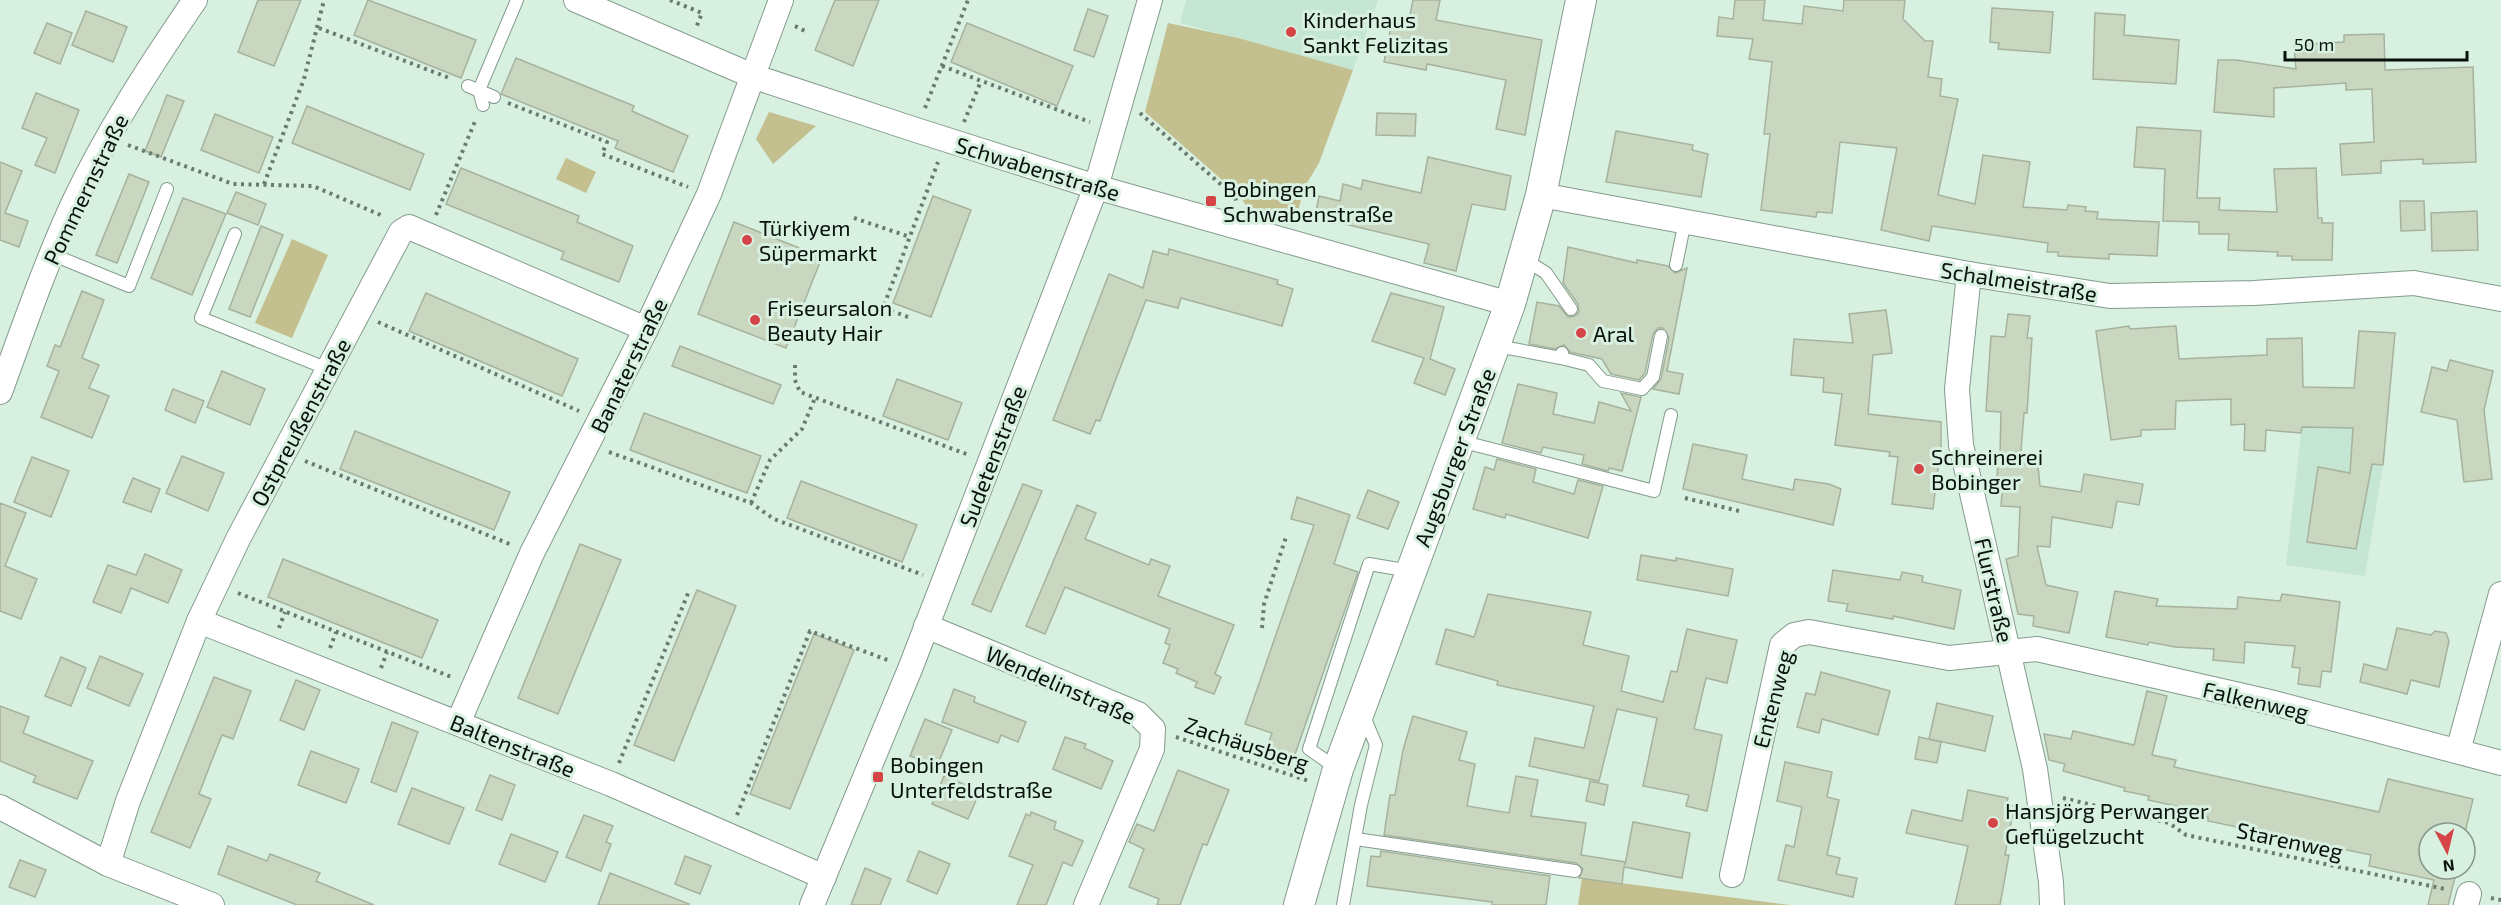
<svg xmlns="http://www.w3.org/2000/svg" width="2501" height="905" font-family="'Exo 2',sans-serif">
	<style>
		.built { fill: #c5e6d2 }
		.green { fill: #c3bf8e }
		.building { fill: #cad7c0; stroke: #a6b29c; stroke-width: 1.5 }
		.lines { fill: none; stroke-linecap: round; stroke-linejoin: round }
		.service-casing { stroke: #839b8c; stroke-width: 14 }
		.minor-casing { stroke: #839b8c; stroke-width: 26 }
		.tertiary-casing { stroke: #839b8c; stroke-width: 32 }
		.path { stroke: #6a7a70; stroke-width: 4; stroke-dasharray: 3 4.5; stroke-linecap: butt }
		.service { stroke: #fff; stroke-width: 12 }
		.minor { stroke: #fff; stroke-width: 24 }
		.tertiary { stroke: #fff; stroke-width: 30 }
		.poi-dot { fill: #d54547; stroke: #d7f0e0; stroke-width: 2 }
		.labels { text-anchor: middle; dominant-baseline: central; stroke-width: 6; stroke-linejoin: round; paint-order: stroke }
		.poi-label { font-size: 22px; fill: #08110c; stroke: #d7f0e0; text-anchor: start }
		.street-label { font-size: 22px; fill: #08110c; stroke: #d7f0e0 }
	</style>
	<rect width="100%" height="100%" fill="#d7f0e0"/>
	<g class="built">
		<path d="M1186,0H1378L1353,70L1180,23Z"/>
		<path d="M2389,392L2383,465L2365,576L2286,565L2302,427H2326Z"/>
	</g>
	<g class="green">
		<path d="M1168,23L1238,38L1353,70L1319,163L1304,188L1295,223L1249,210L1239,195L1145,112Z"/>
		<path d="M769,112L816,126L773,164L756,139Z"/>
		<path d="M566,158L596,172L586,193L556,179Z"/>
		<path d="M292,239L328,255L292,338L255,323Z"/>
		<path d="M1582,878L1790,905H1578Z"/>
	</g>
	<g class="building">
		<path d="M258,0H301L274,66L238,52Z"/>
		<path d="M368,0L476,40L461,78L354,35Z"/>
		<path d="M835,0H879L853,66L815,50Z"/>
		<path d="M1413,0H1440L1436,20L1542,40L1525,135L1496,129L1506,80L1427,64L1426,70L1384,62L1391,26L1407,29Z"/>
		<path d="M1735,0H1765L1763,20L1802,24L1804,6L1843,11L1844,0H1905L1903,19L1925,41H1933L1928,77L1942,79L1940,96L1958,99L1938,195L1975,204L1983,155L2030,162L2023,207L2067,210L2068,205L2086,207L2085,211L2098,212L2097,219L2159,222L2157,256L2109,254V259L2058,256V252H2047L2048,243L1932,226L1929,241L1881,230L1897,148L1840,142L1832,213L1817,212L1816,217L1761,210L1770,134H1764L1772,62L1749,59L1753,39L1717,36L1719,17L1733,19Z"/>
		<path d="M1992,8L2053,12L2050,53L1998,49L1999,43L1990,42Z"/>
		<path d="M1088,9L1108,16L1094,57L1074,50Z"/>
		<path d="M86,11L127,27L113,62L72,45Z"/>
		<path d="M2095,13L2125,15L2124,35L2179,40L2176,84L2093,79Z"/>
		<path d="M47,23L72,33L60,64L34,53Z"/>
		<path d="M967,23L1073,66L1057,106L951,62Z"/>
		<path d="M2384,34L2385,70L2473,67L2476,162L2423,164V159L2381,161V173L2342,175L2340,144L2374,142L2372,89L2346,90V83L2274,88V117L2214,112L2218,60H2236L2296,69L2294,45L2344,42V35Z"/>
		<path d="M516,58L634,106L632,111L688,136L673,172L615,148L618,141L501,94Z"/>
		<path d="M36,93L79,110L55,173L35,165L47,138L22,128Z"/>
		<path d="M167,95L184,101L161,157L145,151Z"/>
		<path d="M307,106L424,154L410,190L292,143Z"/>
		<path d="M1377,113L1416,114L1415,136L1376,135Z"/>
		<path d="M215,114L273,137L259,173L201,150Z"/>
		<path d="M2137,127L2201,131L2197,198H2220L2219,210L2277,212L2274,169L2316,168L2318,218H2322V223H2333L2332,260H2292V256H2277L2278,252L2228,250L2229,234H2199V222L2163,221L2165,169L2134,167Z"/>
		<path d="M1616,131L1693,145L1692,150L1708,154L1701,197L1606,182Z"/>
		<path d="M1428,157L1511,176L1505,210L1472,204L1456,271L1424,263L1429,244L1315,217L1319,196L1340,201L1343,184L1361,189L1363,180L1421,193Z"/>
		<path d="M0,162L22,171L5,213L28,221L19,247L0,240Z"/>
		<path d="M461,168L579,216L577,222L633,246L619,282L561,259L564,252L446,204Z"/>
		<path d="M129,174L149,182L117,263L96,255Z"/>
		<path d="M236,192L266,204L258,225L227,213Z"/>
		<path d="M933,196L971,210L931,317L893,303Z"/>
		<path d="M183,198L226,214L192,295L151,278Z"/>
		<path d="M2400,201H2424L2425,230L2401,231Z"/>
		<path d="M2477,211L2478,250L2432,251L2431,213Z"/>
		<path d="M734,222L822,257L786,348L698,314Z"/>
		<path d="M261,226L283,235L250,317L229,309Z"/>
		<path d="M1568,247L1637,263V260L1668,266L1675,273L1687,268L1667,371L1683,374L1679,394L1653,389L1661,379L1669,338L1663,328H1658L1653,334L1645,373L1639,380L1611,374L1602,359L1570,352L1564,345L1555,349L1529,344L1537,302L1559,306L1568,317L1575,316L1579,312L1578,304L1563,283Z"/>
		<path d="M1169,249L1278,280L1277,284L1293,289L1282,326L1181,298L1178,308L1146,300L1100,421L1096,420L1090,434L1053,420L1109,274L1143,288L1153,251L1168,255Z"/>
		<path d="M82,291L104,300L82,358L99,365L89,388L109,396L92,438L41,417L59,371L47,366L55,345L60,347Z"/>
		<path d="M426,293L578,359L562,396L409,331Z"/>
		<path d="M1391,293L1444,307L1430,359L1455,369L1445,395L1414,383L1424,358L1372,341Z"/>
		<path d="M1886,310L1892,353L1873,355L1868,414L1941,422V461H1939L1933,509L1892,504L1898,457L1889,456L1890,452L1835,445L1842,394L1823,392L1824,378L1791,375L1794,339L1853,343L1849,314Z"/>
		<path d="M2008,314L2030,316L2027,338H2032L2027,413H2024L2021,451L2000,454L2001,412L1986,411L1991,336L2005,337Z"/>
		<path d="M2129,326L2130,329L2176,326L2179,359L2267,355V339L2302,338L2303,387L2354,388L2359,331L2395,333L2383,465L2372,464L2356,549L2307,542L2318,467L2350,473L2353,428L2302,427L2301,433L2266,430L2265,451L2244,450L2245,424L2231,425V399L2176,401L2175,429L2141,430V436L2111,440L2096,331Z"/>
		<path d="M680,346L781,385L773,404L672,366Z"/>
		<path d="M2450,360L2493,371L2484,410L2492,479L2464,482L2457,420L2421,412L2432,367L2447,371Z"/>
		<path d="M222,371L265,389L250,425L207,407Z"/>
		<path d="M897,379L962,403L948,440L883,416Z"/>
		<path d="M1518,384L1557,393L1553,414L1594,423L1599,402L1631,411L1621,393L1641,397L1622,471L1609,468L1608,471L1582,464L1584,455L1543,447L1541,453L1502,443Z"/>
		<path d="M173,389L204,401L195,423L165,410Z"/>
		<path d="M644,413L761,456L747,493L630,450Z"/>
		<path d="M355,431L510,492L494,530L340,469Z"/>
		<path d="M1693,444L1747,455L1742,479L1793,490L1795,479L1829,484L1841,489L1833,525L1683,489Z"/>
		<path d="M182,456L224,473L208,511L166,493Z"/>
		<path d="M32,457L69,471L51,517L14,502Z"/>
		<path d="M1497,459L1536,469L1533,482L1574,494L1578,480L1603,486L1588,538L1506,514L1505,518L1473,509L1485,467L1494,470Z"/>
		<path d="M1998,459L2038,466L2040,486L2081,492L2084,474L2143,484L2139,505L2117,501L2112,528L2052,517L2050,547L2037,546L2046,585L2078,592L2069,633L2033,626L2034,616L2018,614L2006,559L2018,556L2020,507L2001,506L2003,479H1997Z"/>
		<path d="M133,478L160,489L151,512L123,502Z"/>
		<path d="M801,481L917,525L902,562L787,518Z"/>
		<path d="M1023,484L1042,491L991,612L972,604Z"/>
		<path d="M1368,490L1399,502L1388,529L1357,518Z"/>
		<path d="M1297,497L1350,515L1334,564L1358,572L1290,769L1263,759L1272,733L1245,724L1314,525L1291,519Z"/>
		<path d="M0,503L26,513L5,566L37,579L21,619L0,611Z"/>
		<path d="M1077,505L1096,513L1085,539L1149,565L1151,559L1170,566L1158,596L1234,625L1215,674L1221,677L1214,694L1195,687L1197,682L1176,673L1178,669L1163,663L1170,645L1165,643L1170,629L1065,587L1045,634L1026,626Z"/>
		<path d="M580,544L621,560L558,714L518,698Z"/>
		<path d="M145,554L182,570L168,603L131,588L121,613L93,602L108,565L136,575Z"/>
		<path d="M1641,555L1676,561V558L1733,569L1728,596L1637,580Z"/>
		<path d="M283,559L438,620L422,658L268,597Z"/>
		<path d="M1833,570L1900,580L1902,572L1923,576L1922,582L1961,590L1954,629L1893,616V619L1846,611L1848,604L1828,601Z"/>
		<path d="M697,590L736,606L674,761L634,745Z"/>
		<path d="M2115,591L2158,599L2156,606L2237,609L2238,597L2280,601L2282,594L2340,602L2331,672L2322,671L2320,687L2298,684L2300,668L2292,667L2295,646L2245,642L2244,663L2213,660L2214,649L2175,647L2149,642L2148,645L2106,637Z"/>
		<path d="M1488,594L1591,612L1583,645L1629,656L1621,691L1663,702L1671,671L1677,672L1687,629L1737,640L1727,683L1706,678L1694,729L1722,735L1707,811L1686,806L1689,795L1643,786L1657,718L1617,709L1599,781L1529,766L1535,738L1584,748L1594,706L1497,685L1498,681L1436,664L1446,629L1474,637Z"/>
		<path d="M2397,628L2431,635L2435,631L2446,633L2449,641L2439,687L2411,680L2407,694L2360,682L2364,664L2387,670Z"/>
		<path d="M814,634L854,650L790,809L750,794Z"/>
		<path d="M100,656L143,674L129,706L87,688Z"/>
		<path d="M61,657L86,668L71,706L45,696Z"/>
		<path d="M1821,672L1890,691L1878,735L1822,719L1819,733L1797,727L1806,693L1815,695Z"/>
		<path d="M214,677L251,691L233,739L222,735L210,765L199,794L211,799L190,848L151,832Z"/>
		<path d="M296,680L320,690L304,730L280,720Z"/>
		<path d="M954,689L975,697L974,702L1026,722L1018,742L1001,735L998,743L942,722Z"/>
		<path d="M2147,691L2167,696L2152,755L2176,760L2174,767L2379,812L2388,779L2473,799L2465,833H2429V869H2457L2448,905H2428L2434,880L2369,866L2371,855L2208,821V817L2184,812L2185,808L2148,800L2149,796L2124,791L2125,788L2063,771L2065,764L2049,760L2044,734L2071,739L2073,731L2134,745Z"/>
		<path d="M1937,703L1993,716L1985,751L1929,739Z"/>
		<path d="M0,706L29,717L23,733L93,761L77,799L33,782L36,776L0,761Z"/>
		<path d="M1413,716L1467,732L1459,760L1475,764L1467,806L1509,813L1516,776L1538,780L1531,816L1586,823L1581,855L1625,862V865L1633,822L1690,833L1682,878L1624,867L1622,884L1579,878L1583,869L1576,863L1384,835L1390,795H1395L1403,750Z"/>
		<path d="M925,719L952,730L937,766L910,756Z"/>
		<path d="M392,722L418,732L396,792L371,782Z"/>
		<path d="M1065,737L1086,744L1084,748L1113,761L1101,789L1053,769Z"/>
		<path d="M1919,737L1941,742L1937,763L1915,759Z"/>
		<path d="M311,751L359,769L346,803L298,785Z"/>
		<path d="M1785,762L1832,772L1827,797L1839,800L1827,855L1840,858L1836,874L1857,878L1853,897L1778,880L1786,845L1794,847L1802,807L1777,801Z"/>
		<path d="M1178,770L1229,790L1207,845L1203,844L1180,905H1157L1159,899L1129,887L1144,849L1129,842L1137,824L1154,831Z"/>
		<path d="M490,775L515,785L502,820L476,810Z"/>
		<path d="M944,776L980,791L968,819L932,804Z"/>
		<path d="M1590,781L1608,785L1604,805L1586,801Z"/>
		<path d="M412,788L464,808L449,844L398,824Z"/>
		<path d="M1968,790L2008,798L2006,804L2014,806L2005,855H2009L2000,905H1955L1968,846L1906,833L1912,810L1962,821Z"/>
		<path d="M1031,812L1056,822L1054,829L1083,841L1072,866L1063,862L1046,905H1017L1033,865L1009,856L1026,814L1030,816Z"/>
		<path d="M584,815L613,826L606,842L611,844L601,871L566,857Z"/>
		<path d="M511,834L558,852L545,882L499,864Z"/>
		<path d="M228,846L267,861L270,854L320,873L316,881L374,905H297L218,874Z"/>
		<path d="M919,851L950,864L937,894L907,881Z"/>
		<path d="M1381,851L1550,876L1546,905H1492V902L1367,886L1371,856L1380,857Z"/>
		<path d="M685,856L711,866L700,894L675,884Z"/>
		<path d="M20,860L46,870L35,897L9,887Z"/>
		<path d="M865,868L891,879L880,905H851Z"/>
		<path d="M610,873L689,904L688,905H598Z"/>
	</g>
	<g class="lines">
		<g class="service-casing">
			<g id="service">
				<path d="M468,86L494,97"/>
				<path d="M483,105L479,90L517,0"/>
				<path d="M235,234L201,318L328,369"/>
				<path d="M51,254L129,286L167,189"/>
				<path d="M1524,259L1546,273L1571,309"/>
				<path d="M1676,265L1685,221"/>
				<path d="M1497,346L1561,358L1562,353"/>
				<path d="M1561,358L1589,365L1603,381L1642,389L1653,377L1661,336"/>
				<path d="M1460,441L1654,491L1671,415"/>
				<path d="M1338,769L1309,749L1369,564L1410,571"/>
				<path d="M1356,839L1575,871"/>
				<path d="M1343,905L1361,805L1376,745L1363,714"/>
			</g>
		</g>
		<g class="minor-casing">
			<g id="minor">
				<path d="M576,0L755,77L916,130L1096,187L1510,304"/>
				<path d="M1541,195L1969,274L2110,296L2254,293L2414,283L2501,299"/>
				<path d="M1969,274L1957,389L1961,445L2035,769L2051,882L2052,905"/>
				<path d="M0,392C23,329 45,265 73,204C107,132 150,66 195,0"/>
				<path d="M199,621L611,784L824,877"/>
				<path d="M926,626L1138,714L1153,729L1152,749L1086,905"/>
				<path d="M458,723L532,553L646,329L709,194L781,0"/>
				<path d="M2458,751L2501,594"/>
				<path d="M0,807L108,864L212,905"/>
				<path d="M108,864L128,801L199,621L238,539L401,232L409,227L646,329"/>
				<path d="M1732,875L1782,645L1794,635L1809,632L1949,658L2037,649L2274,703L2501,763"/>
				<path d="M812,905L910,669L1096,187L1150,0"/>
				<path d="M2466,905L2469,894"/>
			</g>
		</g>
		<g class="tertiary-casing">
			<path id="tertiary" d="M1299,905L1338,769L1510,304L1541,195L1581,0"/>
		</g>
		<g class="path">
			<path d="M670,0L702,13L696,28"/>
			<path d="M795,26L805,31"/>
			<path d="M319,28L452,79"/>
			<path d="M942,66L1090,122"/>
			<path d="M508,103L607,142L602,154L688,187"/>
			<path d="M925,108L968,0"/>
			<path d="M1140,113L1235,197L1237,204"/>
			<path d="M964,122L981,81"/>
			<path d="M128,145L233,184L313,186L383,216"/>
			<path d="M264,184L304,79L324,0"/>
			<path d="M436,215L476,119"/>
			<path d="M854,218L910,237"/>
			<path d="M908,317L883,308L938,162"/>
			<path d="M378,322L579,411"/>
			<path d="M795,365V380L800,392L969,455"/>
			<path d="M609,452L751,503L774,519L923,575"/>
			<path d="M305,461L512,545"/>
			<path d="M1685,498L1739,511"/>
			<path d="M751,503L770,460L802,429L815,398"/>
			<path d="M238,593L454,678"/>
			<path d="M279,628L285,612"/>
			<path d="M1262,628L1264,604L1286,537"/>
			<path d="M330,648L336,632"/>
			<path d="M381,668L387,652"/>
			<path d="M1176,737L1309,781"/>
			<path d="M619,763L689,591"/>
			<path d="M2063,798L2169,823L2186,835L2445,889"/>
			<path d="M737,815L810,631L890,661"/>
			<path d="M2491,898L2501,900"/>
		</g>
		<use href="#service" class="service"/>
		<use href="#minor" class="minor"/>
		<use href="#tertiary" class="tertiary"/>
	</g>
	<g class="poi-dot">
		<circle cx="1291" cy="32" r="6"/>
		<rect x="1205" y="195" width="12" height="12" rx="3"/>
		<circle cx="747" cy="240" r="6"/>
		<circle cx="755" cy="320" r="6"/>
		<circle cx="1581" cy="333" r="6"/>
		<circle cx="1919" cy="469" r="6"/>
		<rect x="872" y="771" width="12" height="12" rx="3"/>
		<circle cx="1993" cy="823" r="6"/>
	</g>
	<g class="labels">
		<g class="poi-label">
			<text x="1303" y="19">Kinderhaus<tspan x="1303" dy="25">Sankt Felizitas</tspan></text>
			<text x="1223" y="188">Bobingen<tspan x="1223" dy="25">Schwabenstraße</tspan></text>
			<text x="759" y="227">Türkiyem<tspan x="759" dy="25">Süpermarkt</tspan></text>
			<text x="767" y="307">Friseursalon<tspan x="767" dy="25">Beauty Hair</tspan></text>
			<text x="1593" y="333">Aral</text>
			<text x="1931" y="456">Schreinerei<tspan x="1931" dy="25">Bobinger</tspan></text>
			<text x="890" y="764">Bobingen<tspan x="890" dy="25">Unterfeldstraße</tspan></text>
			<text x="2005" y="810">Hansjörg Perwanger<tspan x="2005" dy="25">Geflügelzucht</tspan></text>
		</g>
		<g class="street-label">
			<text transform="translate(1038 168) rotate(17)">Schwabenstraße</text>
			<text transform="translate(85 189) rotate(-64)">Pommernstraße</text>
			<text transform="translate(2019 281) rotate(9)">Schalmeistraße</text>
			<text transform="translate(628 365) rotate(-64)">Banaterstraße</text>
			<text transform="translate(300 422) rotate(-62)">Ostpreußenstraße</text>
			<text transform="translate(992 456) rotate(-69)">Sudetenstraße</text>
			<text transform="translate(1454 457) rotate(-69)">Augsburger Straße</text>
			<text transform="translate(1995 590) rotate(77)">Flurstraße</text>
			<text transform="translate(1061 684) rotate(24)">Wendelinstraße</text>
			<text transform="translate(1772 699) rotate(-75)">Entenweg</text>
			<text transform="translate(2256 700) rotate(13)">Falkenweg</text>
			<text transform="translate(1247 743) rotate(18)">Zachäusberg</text>
			<text transform="translate(513 745) rotate(22)">Baltenstraße</text>
			<text transform="translate(2290 840) rotate(12)">Starenweg</text>
		</g>
	</g>
	<g transform="translate(2447 851) rotate(173)"><circle r="28" fill="#d7f0e0" stroke="#84978b" stroke-width="1.5"/>
	<path d="M0-4.5L10 22L0 15L-10 22Z" fill="#d54547"/>
	<text y="-9" font-size="16" font-weight="bold" text-anchor="middle" fill="#08110c">N</text>
	</g>
	<path d="M2285 51v9h182v-9" fill="none" stroke="#08110c" stroke-width="3"/>
	<text x="2294" y="51" font-size="18" fill="#08110c" stroke="#d7f0e0" stroke-width="4.5" paint-order="stroke">50 m</text>
</svg>
